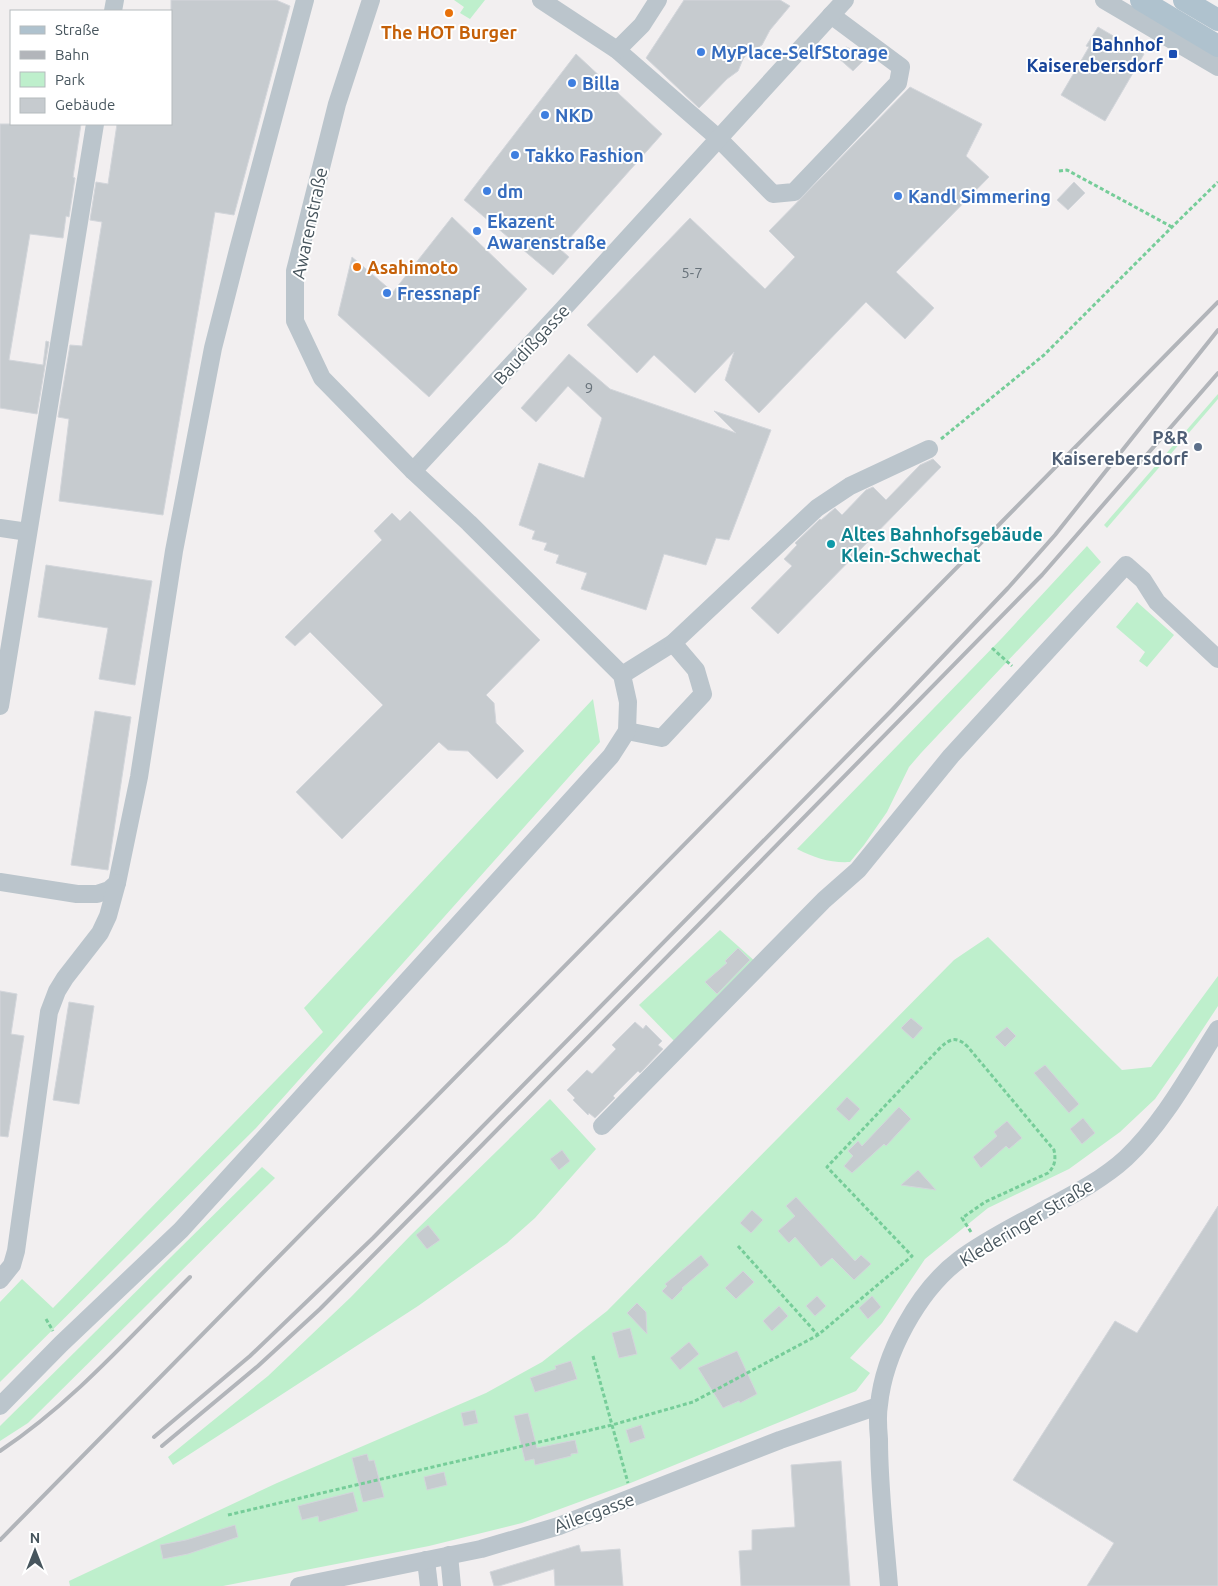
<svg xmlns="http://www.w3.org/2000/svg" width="1218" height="1586" font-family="Ubuntu,sans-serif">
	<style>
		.green { fill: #beefcc }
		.building { fill: #c6cbcf; stroke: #d3d6db }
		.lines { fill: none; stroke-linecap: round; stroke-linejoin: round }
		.path { stroke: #76cd99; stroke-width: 3; stroke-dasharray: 4 2.5; stroke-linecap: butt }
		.minor { stroke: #bbc5cc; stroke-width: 18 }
		.major { stroke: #afc2ce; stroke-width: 22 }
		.rail { stroke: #b2b5ba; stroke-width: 4 }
		.food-dot { fill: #e8710a; stroke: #fff; stroke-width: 2 }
		.shop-dot { fill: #3f7fe0; stroke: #fff; stroke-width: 2 }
		.transit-dot { fill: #1a4fb4; stroke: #fff; stroke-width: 2 }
		.service-dot { fill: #5c6f8a; stroke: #fff; stroke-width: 2 }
		.culture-dot { fill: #0f9aa8; stroke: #fff; stroke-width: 2 }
		.labels { text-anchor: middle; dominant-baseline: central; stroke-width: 4; stroke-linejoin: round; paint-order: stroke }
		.number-label { font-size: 15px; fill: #67727a }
		.food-label { font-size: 18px; font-weight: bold; fill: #c56008; stroke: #fff }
		.transit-label { font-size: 18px; font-weight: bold; fill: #164399; stroke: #fff; text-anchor: end }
		.shop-label { font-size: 18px; font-weight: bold; fill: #366cbe; stroke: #fff; text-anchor: start }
		.street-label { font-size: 18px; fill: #47555d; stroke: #fff }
		.service-label { font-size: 18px; font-weight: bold; fill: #4e5e75; stroke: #fff; text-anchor: end }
		.culture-label { font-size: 18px; font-weight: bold; fill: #0d838f; stroke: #fff; text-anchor: start }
	</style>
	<rect width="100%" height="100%" fill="#f2eff0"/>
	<g class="green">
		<path d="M454,0H485L470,19L460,13L464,7Z"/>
		<path d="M1218,394V399L1107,528L1104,525Z"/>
		<path d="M1087,546L1101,562L921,753L909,767L887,812L864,845L850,862C830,863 815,858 797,849L1002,638Z"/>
		<path d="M1137,602L1174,635L1147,667L1139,661L1145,652L1116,627Z"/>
		<path d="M593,699L600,742L256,1128L0,1382V1302L22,1279L53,1308L323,1032L304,1008Z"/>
		<path d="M720,930L757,963L678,1045L639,1005Z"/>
		<path d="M988,937L1122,1070L1151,1067L1218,976V1006L1185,1056L1155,1099L1120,1132L1069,1169L988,1208L925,1259L882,1323L850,1358L870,1373L856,1391L628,1484L522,1523L429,1546L223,1586H70L69,1581L277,1483L486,1393L542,1362L607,1311L954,960Z"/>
		<path d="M550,1099L596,1149L535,1218L507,1243L418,1306L173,1465L168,1457L268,1376L351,1297L411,1235Z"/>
		<path d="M262,1167L275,1178L28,1423L0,1441V1426Z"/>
	</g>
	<g class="building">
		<path d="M171,0H276L290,6L234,215L215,212L163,515L59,501L69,419L58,417L70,345L82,346L102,222L90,220L96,182L108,184L117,124H171Z"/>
		<path d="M684,0H780L790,6L770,30L762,45L747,54L743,59L738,71L727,79L699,108L646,58Z"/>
		<path d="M1098,27L1144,54L1105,121L1061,95L1089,47L1086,46Z"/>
		<path d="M846,47L868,56L853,71L836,56Z"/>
		<path d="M576,54L662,134L560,249L569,257L553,275L464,200Z"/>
		<path d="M910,87L982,124L966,156L989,177L896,272L934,308L905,339L866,302L759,413L725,380L734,352L695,393L654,355L637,373L587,325L690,218L765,289L795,257L769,231Z"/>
		<path d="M0,124H81L73,177L75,178L69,217L66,216L63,238L30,234L9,360L43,365L46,341L49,342L37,414L0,408Z"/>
		<path d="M1074,182L1085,193L1068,210L1057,200Z"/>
		<path d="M452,217L527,289L429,397L338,315L352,257L393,292Z"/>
		<path d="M569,354L610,389L736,433L714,411L771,430L729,540L716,538L706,565L664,554L646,610L581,589L587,573L556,563L559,555L544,550L547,543L532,539L535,531L519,525L539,463L584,478L602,418L568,386L536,422L521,408Z"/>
		<path d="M933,459L941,467L778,634L751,608L792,566L784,559L797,545L795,543L820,519L821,520L835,508L842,515L866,490L873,487L886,500L920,465Z"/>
		<path d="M410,511L540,640L486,695L494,703L496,723L524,751L497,779L468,751L448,750L439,742L342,839L296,792L383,705L310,632L295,646L285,637L382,540L374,531L392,513L400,521Z"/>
		<path d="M46,565L152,581L135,685L99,679L108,628L38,617Z"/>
		<path d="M95,711L131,717L108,870L71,865Z"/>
		<path d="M738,948L750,960L717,994L705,982L727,963L725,961Z"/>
		<path d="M0,991L17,994L11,1034L24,1036L8,1137L0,1136Z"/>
		<path d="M69,1002L94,1006L79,1104L53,1100Z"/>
		<path d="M911,1018L923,1028L913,1039L901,1028Z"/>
		<path d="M635,1022L643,1029L646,1025L662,1041L658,1045L663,1049L640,1073L638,1071L613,1096L615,1098L595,1118L589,1113L588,1115L573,1100L575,1098L567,1090L587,1070L592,1074L616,1049L612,1045Z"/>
		<path d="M1007,1027L1016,1036L1005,1047L995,1037Z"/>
		<path d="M1045,1065L1079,1104L1069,1113L1034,1073Z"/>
		<path d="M847,1097L860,1109L849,1121L836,1109Z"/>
		<path d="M899,1107L911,1119L886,1146L884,1144L852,1173L844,1166L853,1156L848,1151L858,1141L862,1146Z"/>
		<path d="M1083,1118L1095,1133L1082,1144L1070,1129Z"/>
		<path d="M1007,1121L1022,1138L1009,1149L1006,1146L981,1168L973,1157L997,1136L994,1132Z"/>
		<path d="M562,1150L570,1161L559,1170L550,1159Z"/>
		<path d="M918,1170L936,1190L901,1185Z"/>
		<path d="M796,1197L855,1261L861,1255L871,1264L854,1280L832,1258L821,1267L795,1237L789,1243L778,1231L795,1216L786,1206Z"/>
		<path d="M1218,1206V1586H1087L1114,1543L1013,1480L1115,1321L1137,1333Z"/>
		<path d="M752,1210L763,1220L751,1233L740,1223Z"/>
		<path d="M428,1225L440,1240L427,1249L416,1235Z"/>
		<path d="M701,1255L709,1265L682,1288L683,1289L672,1300L662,1291L667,1286L665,1284Z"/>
		<path d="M743,1271L754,1282L736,1299L725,1288Z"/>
		<path d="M817,1296L826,1306L815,1316L806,1306Z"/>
		<path d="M872,1296L881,1307L868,1319L859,1308Z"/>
		<path d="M637,1303L646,1312L647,1334L627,1313Z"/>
		<path d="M779,1306L788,1316L772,1331L763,1321Z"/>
		<path d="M630,1328L637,1354L619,1358L612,1333Z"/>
		<path d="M689,1342L699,1354L680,1370L670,1358Z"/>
		<path d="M737,1351L757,1394L740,1403L739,1401L723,1408L698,1368Z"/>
		<path d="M571,1361L577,1379L535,1392L530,1378L556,1369L555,1366Z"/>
		<path d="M475,1410L478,1423L464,1426L461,1413Z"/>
		<path d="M528,1413L537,1448L575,1440L578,1453L571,1454V1456L535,1465L534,1459L525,1461L514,1416Z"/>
		<path d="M641,1425L645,1438L630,1443L626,1430Z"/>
		<path d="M367,1454L369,1461L374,1460L384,1497L363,1502L352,1458Z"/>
		<path d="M841,1461L850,1586H741L739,1551L752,1550V1530L795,1527L791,1465Z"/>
		<path d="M444,1472L447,1485L427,1490L424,1477Z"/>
		<path d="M353,1492L358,1511L319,1522L318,1516L302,1520L298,1506Z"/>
		<path d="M235,1525L238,1537L188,1554L163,1559L160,1545L186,1540Z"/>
		<path d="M579,1545L581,1552L620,1549L623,1586H555L554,1569L499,1586H494L490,1572Z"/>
	</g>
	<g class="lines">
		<g class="path">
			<path d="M1059,171L1067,170L1172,227"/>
			<path d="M941,439L1044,355L1172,227L1218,182"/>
			<path d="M992,648L1012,666"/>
			<path d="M738,1246L818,1335"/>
			<path d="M46,1319L53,1331"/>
			<path d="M593,1356L628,1483"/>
			<path d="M228,1515L612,1425L693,1402L818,1335L912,1256L827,1167L937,1051C948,1040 955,1034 968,1047L1054,1150C1056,1160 1055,1166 1048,1173L985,1202L962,1218L971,1232"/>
		</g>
		<g class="minor">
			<path d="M541,0L617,50L718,138L773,194L794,192L898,83L901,67L831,15"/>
			<path d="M1104,0L1218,67"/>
			<path d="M113,11L115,0"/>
			<path d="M617,50L642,25L658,0"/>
			<path d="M413,471L564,308L845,0"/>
			<path d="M0,528L28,532"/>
			<path d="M622,675L673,643L817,508L850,486L929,449"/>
			<path d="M0,706L95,124"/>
			<path d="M627,731L662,738L703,694L696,670L673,643"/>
			<path d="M0,882L77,894H97L109,890L117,883L139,777L174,551L213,348L238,250L305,0"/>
			<path d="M602,1126L824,900L858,870L951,756L1126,565L1143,580L1157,602L1218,659"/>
			<path d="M0,1280L12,1265L16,1251L49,1012L57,991L65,978L100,933L108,916L117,883"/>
			<path d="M0,1406L61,1344L181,1230L611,756L627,731L628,702L622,675L469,523L413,471L322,378L295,321V271L337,104L371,0"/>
			<path d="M449,1555L452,1586"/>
			<path d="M426,1560L429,1586"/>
			<path d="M299,1586L481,1549L559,1526L780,1440L878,1406"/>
			<path d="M889,1586C885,1537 879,1488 879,1439C878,1428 877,1416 879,1405C884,1354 918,1291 959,1260C984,1241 1013,1227 1040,1212C1070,1196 1101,1181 1126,1158C1164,1122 1190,1073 1218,1029"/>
		</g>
		<g class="major">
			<path d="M1141,0L1218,46"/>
			<path d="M1184,0L1218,20"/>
		</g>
		<g class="rail">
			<path d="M154,1437L250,1356L373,1238L892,710L1008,588L1055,535L1218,330"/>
			<path d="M162,1446L258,1366L320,1309L440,1188L1042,575L1218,373"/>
			<path d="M0,1451C72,1403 129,1338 190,1277"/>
			<path d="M0,1540L1218,302"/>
		</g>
	</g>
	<g class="food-dot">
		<circle cx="449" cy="13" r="5"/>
		<circle cx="357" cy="267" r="5"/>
	</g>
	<g class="shop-dot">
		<circle cx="701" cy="52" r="5"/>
		<circle cx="572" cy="83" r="5"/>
		<circle cx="545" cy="115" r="5"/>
		<circle cx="515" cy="155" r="5"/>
		<circle cx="487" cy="191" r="5"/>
		<circle cx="898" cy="196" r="5"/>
		<circle cx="477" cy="231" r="5"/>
		<circle cx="387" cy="293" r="5"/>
	</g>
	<rect class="transit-dot" x="1168" y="49" width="10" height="10" rx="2.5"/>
	<circle class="service-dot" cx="1198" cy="447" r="5"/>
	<circle class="culture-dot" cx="831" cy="544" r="5"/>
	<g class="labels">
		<g class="number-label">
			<text x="692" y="272">5-7</text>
			<text x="589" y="387">9</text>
		</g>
		<g class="food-label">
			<text x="449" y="32">The HOT Burger</text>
			<text x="367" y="267" text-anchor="start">Asahimoto</text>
		</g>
		<g class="transit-label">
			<text x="1163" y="44">Bahnhof<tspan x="1163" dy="21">Kaiserebersdorf</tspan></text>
		</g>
		<g class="shop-label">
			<text x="711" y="52">MyPlace-SelfStorage</text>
			<text x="582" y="83">Billa</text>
			<text x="555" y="115">NKD</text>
			<text x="525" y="155">Takko Fashion</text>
			<text x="497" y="191">dm</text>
			<text x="908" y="196">Kandl Simmering</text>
			<text x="487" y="221">Ekazent<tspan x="487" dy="21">Awarenstraße</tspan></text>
			<text x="397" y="293">Fressnapf</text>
		</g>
		<g class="street-label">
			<text transform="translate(309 223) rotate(-78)">Awarenstraße</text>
			<text transform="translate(531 344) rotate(-47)">Baudißgasse</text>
			<text transform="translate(1026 1222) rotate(-31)">Klederinger Straße</text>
			<text transform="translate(594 1512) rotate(-20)">Ailecgasse</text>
		</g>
		<g class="service-label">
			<text x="1188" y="437">P&amp;R<tspan x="1188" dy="21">Kaiserebersdorf</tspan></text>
		</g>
		<g class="culture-label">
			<text x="841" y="534">Altes Bahnhofsgebäude<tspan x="841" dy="21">Klein-Schwechat</tspan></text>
		</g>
	</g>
	<rect x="10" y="10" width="162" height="115" fill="#ffffff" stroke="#b5bbbe"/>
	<rect x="20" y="26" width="25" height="8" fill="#afc2ce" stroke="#b5bbbe"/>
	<text x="55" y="35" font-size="15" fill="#47555d">Straße</text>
	<rect x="20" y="51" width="25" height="8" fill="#b2b5ba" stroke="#b5bbbe"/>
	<text x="55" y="60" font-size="15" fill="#47555d">Bahn</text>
	<rect x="20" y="72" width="25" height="15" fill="#beefcc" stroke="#b5bbbe"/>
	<text x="55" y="85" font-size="15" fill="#47555d">Park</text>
	<rect x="20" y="98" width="25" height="15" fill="#c6cbcf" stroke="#b5bbbe"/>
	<text x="55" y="110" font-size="15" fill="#47555d">Gebäude</text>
	<g transform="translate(35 1551)" stroke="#ffffff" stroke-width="4" paint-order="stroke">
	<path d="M0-4L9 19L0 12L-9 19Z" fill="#47555d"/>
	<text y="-8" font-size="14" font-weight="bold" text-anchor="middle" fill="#47555d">N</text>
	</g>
</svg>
